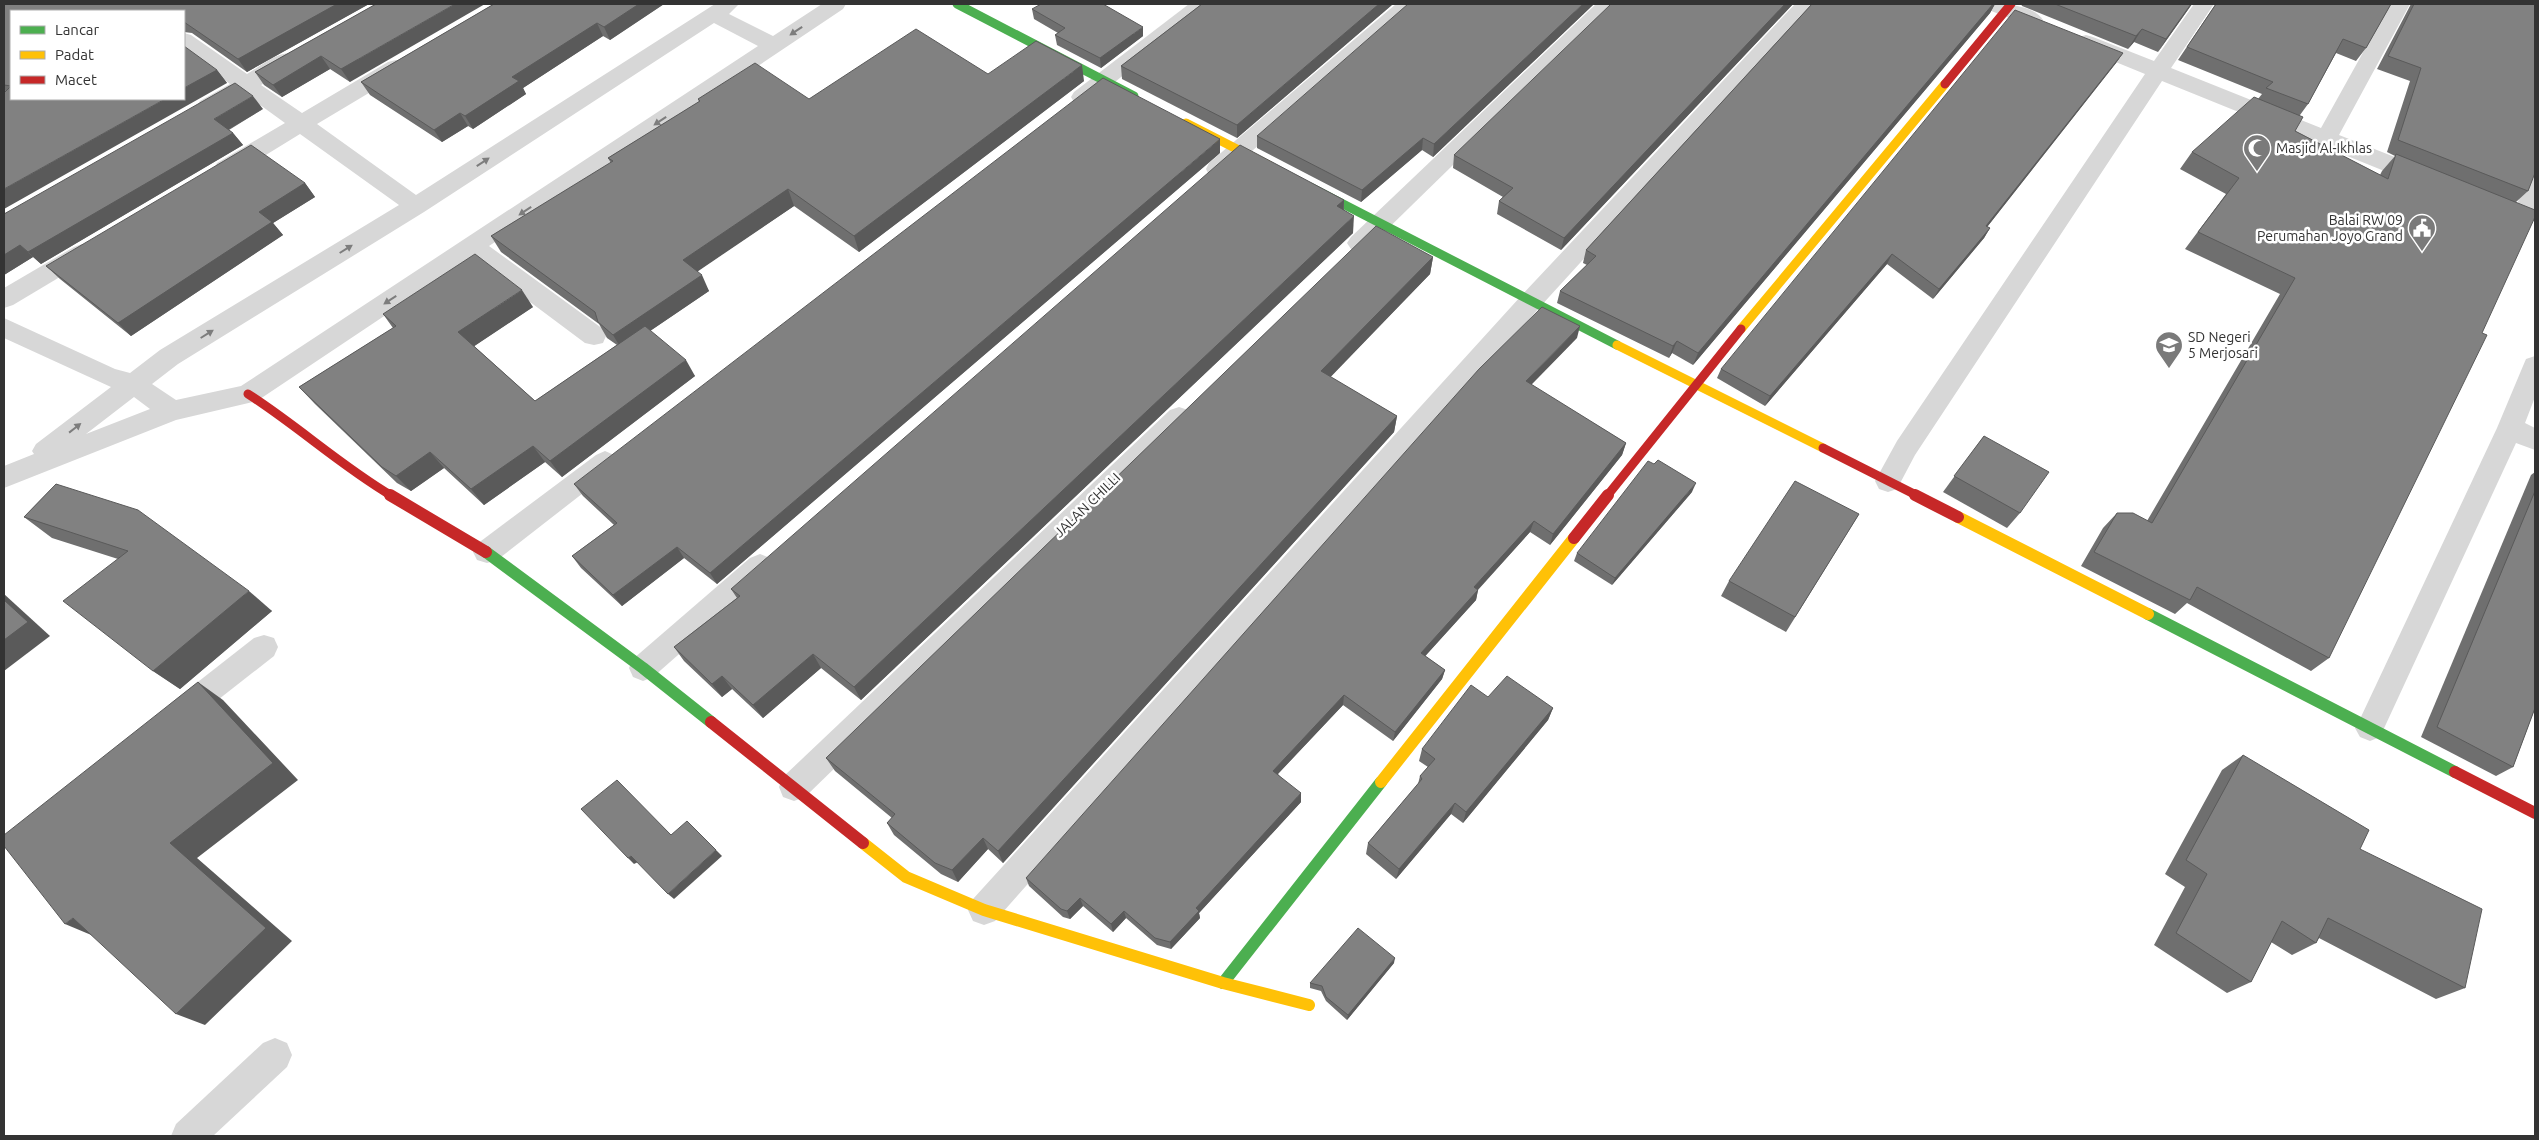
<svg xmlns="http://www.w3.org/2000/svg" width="2539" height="1140" font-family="Ubuntu,sans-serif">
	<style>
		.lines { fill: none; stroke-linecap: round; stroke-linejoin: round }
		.street { fill: #d7d7d7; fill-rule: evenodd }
		.fast-far1 { stroke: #4caf50; stroke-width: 9 }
		.fast { stroke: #4caf50; stroke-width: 12 }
		.slow-far1 { stroke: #ffc107; stroke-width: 9 }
		.slow { stroke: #ffc107; stroke-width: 12 }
		.jam-far1 { stroke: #c62828; stroke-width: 9 }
		.jam { stroke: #c62828; stroke-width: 12 }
		.wall { fill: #6f6f6f }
		.shaded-wall { fill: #5a5a5a }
		.building { fill: #818181; stroke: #5a5a5a }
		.oneway { fill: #7d7d7d }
		.labels { text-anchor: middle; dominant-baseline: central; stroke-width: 5; stroke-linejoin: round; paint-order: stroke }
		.poi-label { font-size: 14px; fill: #333; stroke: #fff; text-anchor: start }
		.street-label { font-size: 14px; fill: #333; stroke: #fff }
	</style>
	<rect width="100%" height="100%" fill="#fff"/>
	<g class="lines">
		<g class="street">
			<path d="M715,4H739L729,14L773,36L822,4H846L843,9L489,246L603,329L606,336L603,343L594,345L585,343L471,258L257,401L176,420L4,488V466L34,454L32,451L36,444L111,387L4,338V318L115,369L130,373L160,350L399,205L300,134L233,175L225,177L217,175L214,169L217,163L285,123L245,94C231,102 216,116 200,111L197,106L200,101L230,84L184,50V33L191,35L247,74C261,66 280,49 297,54L301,59L297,64L261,85L302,113L388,62L396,60L404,62L407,67L404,72L317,124L416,195ZM714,23L758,46L241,386L176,400L152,384L178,364L424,212ZM134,397L150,409L86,434Z"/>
			<path d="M1189,4H1212L1090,102L1082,104L1074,102L1071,97L1074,92Z"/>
			<path d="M1396,4H1418L1225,175L1217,177L1209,175L1206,169L1209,163Z"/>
			<path d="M1596,4H1618L1367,249L1359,251L1351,249L1347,243L1351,237Z"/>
			<path d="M1795,4H1816L1539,308L995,921L984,925L973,921L968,910L973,899L1521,296Z"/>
			<path d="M1983,4C2000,3 2033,4 2043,20L2040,25L2033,27L1986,9Z"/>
			<path d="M2194,4H2214L2171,68L2321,128L2390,4H2410L2339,135L2430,171L2433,177L2430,183L2422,185L2414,183L2162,81L1915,455L1897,489L1888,492L1879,489L1875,481L1897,441L2145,74L2079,47L2076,42L2079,37L2086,35L2093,37L2154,61Z"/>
			<path d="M2535,178V216L2531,224L2523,226L2515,224L2511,218L2527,180Z"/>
			<path d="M82,244L90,247L94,253L90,259L13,305L4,308V288L74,247Z"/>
			<path d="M2535,356V397L2525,423L2535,428V450L2516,443L2380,737L2370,741L2360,737L2355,728L2360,719L2497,428L2523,366L2526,359Z"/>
			<path d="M1179,407L1188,410L1192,417L1188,424L805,797L794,801L783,797L779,787L783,777L1170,410Z"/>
			<path d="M605,451L614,455L618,462L614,469L497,560L487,563L477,560L473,552L477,544L596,455Z"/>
			<path d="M760,554L770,558L774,566L770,574L653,677L643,681L633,677L629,668L633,659L750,558Z"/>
			<path d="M264,635L274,638L278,647L274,656L191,721L181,725L171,721L166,712L171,703L254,638Z"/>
			<path d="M275,1038L287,1043L292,1055L287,1067L213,1136H171L176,1124L263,1043Z"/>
		</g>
		<g class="fast-far1">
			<path d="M957,4L1134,96"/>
			<path d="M1310,187L1617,345"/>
		</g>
		<g class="fast">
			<path d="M486,552L643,668L711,722"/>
			<path d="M2148,614L2455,772"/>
			<path d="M1223,983L1381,782"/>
		</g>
		<g class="slow-far1">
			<path d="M1186,123L1270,166"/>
			<path d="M1741,329L1945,84"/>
			<path d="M1617,345L1823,448"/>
		</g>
		<g class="slow">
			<path d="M1958,517L2148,614"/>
			<path d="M1381,782L1574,538"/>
			<path d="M863,843L906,877L984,910L1223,983L1309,1005"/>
		</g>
		<g class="jam-far1">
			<path d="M1945,84L2011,4"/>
			<path d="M248,394C298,426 341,466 392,496"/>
			<path d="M1823,448L1918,496"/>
			<path d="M1607,496L1741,329"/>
		</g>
		<g class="jam">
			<path d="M390,495L486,552"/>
			<path d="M1915,495L1958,517"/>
			<path d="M1574,538L1608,495"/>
			<path d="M711,722L863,843"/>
			<path d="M2455,772L2535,813"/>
		</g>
	</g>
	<g class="wall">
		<path d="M4,4H369L247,72L192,33L184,32V11H11L217,70L227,83L4,91Z"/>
		<path d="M376,4L350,82L330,69L282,97L264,85L255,72Z"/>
		<path d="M494,4H664L610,40L603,36L523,88L526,94L473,129L468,126L442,142L370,95L361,82Z"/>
		<path d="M1202,4H1393L1237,138L1122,79L1121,66Z"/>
		<path d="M1594,4L1433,157L1422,150L1361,202L1257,148V136Z"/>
		<path d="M1793,4L1561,250L1497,214L1499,201L1503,197L1453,168L1454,155Z"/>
		<path d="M1812,4H1995L1990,13L1693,365L1672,353L1669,358L1557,303L1560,291L1587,265L1583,263L1586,250Z"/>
		<path d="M2021,4H2192L2158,52L2134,42L2128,49L2022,6Z"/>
		<path d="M2215,4H2391L2366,48L2356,61L2336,53L2308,104L2300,115L2295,131L2380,175L2382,171L2395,156L2387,152L2410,81L2377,69L2411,4H2535L2533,177L2528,191L2516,202L2329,658L2311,671L2187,603L2175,614L2081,566L2103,528L2117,513L2147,521L2280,294L2185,249L2226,194L2180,169L2192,152L2258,99L2262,94L2178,60L2215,5Z"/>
		<path d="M1032,9L1143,36L1101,68L1057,45L1055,35L1058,33L1034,19Z"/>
		<path d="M2123,53L2116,63L1987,227L1990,228L1984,238L1933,299L1887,264L1765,406L1717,378L1721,369Z"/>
		<path d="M988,74L1084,81L859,252L794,206L697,271L709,291L650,331L695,376L562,477L545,462L484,505L444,468L411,491L397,483L315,404L299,387L393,328L383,314L533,307L474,346L535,401L617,345L607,338L599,324L501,252L491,236L611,163L608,158L699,102L698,99H809Z"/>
		<path d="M263,109L229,130L233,133L243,145L41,264L33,257L4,275V214Z"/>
		<path d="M1220,153L717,584L684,558L622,606L581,568L572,556L614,525L583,496L574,484Z"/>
		<path d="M305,183L315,197L273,223L283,235L131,336L60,279L46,266Z"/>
		<path d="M1344,200V210L1353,233L861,700L821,668L763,718L732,689L722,697L684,661L674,647L737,598L731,589Z"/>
		<path d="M1433,257L1430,274L1330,377L1397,416L1394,432L1003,863L988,849L958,882L941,874L894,835L887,823L892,818L835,771L826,758Z"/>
		<path d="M1577,338L1531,385L1626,443L1622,455L1550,545L1530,532L1478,590L1476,600L1425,656L1445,670L1442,679L1393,741L1343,705L1278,774L1301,802L1199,913L1200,918L1171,949L1157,945L1126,918L1113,932L1083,906L1070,919L1063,917L1029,886L1026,878Z"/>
		<path d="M1984,436L2020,513L2007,528L1943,492Z"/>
		<path d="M2535,472V708L2513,767L2496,776L2421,737L2531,475Z"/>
		<path d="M56,484L272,611L180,689L153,671L118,559L52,538L24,517Z"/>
		<path d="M1692,492L1612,585L1574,561L1577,553Z"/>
		<path d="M1859,514L1786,632L1721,596L1729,581Z"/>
		<path d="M1488,697L1553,708L1548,720L1463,823L1451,814L1396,879L1366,854L1368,843L1418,784L1420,776L1428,767L1419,761L1422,749Z"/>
		<path d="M2243,755L2360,849L2465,988L2436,999L2319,938L2316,943L2292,955L2271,942L2251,982L2227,993L2154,945L2185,887L2165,874L2222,770Z"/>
		<path d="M1394,963L1347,1020L1326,1001L1321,991L1310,988V983Z"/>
	</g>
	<g class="shaded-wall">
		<path d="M337,4H369L247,72L238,59Z"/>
		<path d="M455,4H485L350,82L341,69Z"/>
		<path d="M639,4H664L610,40L604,27Z"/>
		<path d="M1379,4H1393L1237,138V125Z"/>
		<path d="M1583,4H1594L1433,157L1434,144Z"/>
		<path d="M1785,4H1793L1561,250L1564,238Z"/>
		<path d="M1993,4H1995L1990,13L1693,365L1698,353Z"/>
		<path d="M2191,4H2192L2158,52L2166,39Z"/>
		<path d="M597,23L603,36L523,88L526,94L473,129L465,116L512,77Z"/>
		<path d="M1143,27V36L1101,68L1100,58Z"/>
		<path d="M2142,29L2134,42L2128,49L2136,36Z"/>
		<path d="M2123,53L2116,63L1980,236L1986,226Z"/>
		<path d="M321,56L330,69L282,97L273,85Z"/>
		<path d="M1082,65L1084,81L859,252L854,236Z"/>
		<path d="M217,70L227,83L4,209V189L165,99H184V88Z"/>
		<path d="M253,96L263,109L224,132L214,119Z"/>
		<path d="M460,113L468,126L442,142L434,130Z"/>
		<path d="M233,133L243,145L41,264L28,252Z"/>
		<path d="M1423,138L1422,150L1361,202L1362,190Z"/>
		<path d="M1220,139V153L717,584L710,573Z"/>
		<path d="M305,183L315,197L273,223L283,235L131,336L118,323L259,212Z"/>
		<path d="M788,189L794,206L691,276L683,260Z"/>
		<path d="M1344,200L1343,217L1337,206Z"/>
		<path d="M1354,216L1353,233L861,700L854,687Z"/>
		<path d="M1990,228L1984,238L1933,299L1939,289Z"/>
		<path d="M20,245L33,257L4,275V255Z"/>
		<path d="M1892,254L1887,264L1765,406L1770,396Z"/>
		<path d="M1433,257L1430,274L1320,388L1321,371Z"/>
		<path d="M702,275L709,291L622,350L613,335Z"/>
		<path d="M522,290L533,307L470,349L458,332Z"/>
		<path d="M1580,326L1577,338L1523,393L1526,381Z"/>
		<path d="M1677,341L1672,353L1669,358L1673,346Z"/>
		<path d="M686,360L695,376L562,477L550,461Z"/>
		<path d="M1397,416L1394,432L1003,863L998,851Z"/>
		<path d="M1626,443L1622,455L1550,545L1553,534Z"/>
		<path d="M533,446L545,462L484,505L471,489Z"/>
		<path d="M430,452L444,468L411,491L396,476Z"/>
		<path d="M1696,483L1692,492L1612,585L1615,578Z"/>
		<path d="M1534,521L1530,532L1471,597L1474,587Z"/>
		<path d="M677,547L684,558L622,606L613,595Z"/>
		<path d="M1478,590L1476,600L1419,663L1421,653Z"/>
		<path d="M249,591L272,611L180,689L153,671Z"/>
		<path d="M4,594L50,636L4,671Z"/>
		<path d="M813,654L821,668L763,718L753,705Z"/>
		<path d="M1445,670L1442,679L1393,741L1395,732Z"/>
		<path d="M722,676L732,689L722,697L712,684Z"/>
		<path d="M198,682L223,700L298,780L197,858L292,941L205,1025L176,1014L170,843Z"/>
		<path d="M1344,695L1343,705L1273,779V771Z"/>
		<path d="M1553,708L1548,720L1463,823L1466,812Z"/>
		<path d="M1301,793V802L1199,913L1200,918L1171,949L1170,942L1196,908Z"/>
		<path d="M1455,803L1451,814L1396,879L1399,869Z"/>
		<path d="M983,838L988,849L958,882L952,870Z"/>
		<path d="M716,850L722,856L674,899L668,894Z"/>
		<path d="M631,856L638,862L634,864L628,858Z"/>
		<path d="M1080,898L1083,906L1070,919L1067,911Z"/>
		<path d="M1124,911L1126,918L1113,932L1111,924Z"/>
		<path d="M73,918L96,937L65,924Z"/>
		<path d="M1395,958L1394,963L1347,1020L1348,1015Z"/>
	</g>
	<g class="building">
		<path d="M4,4H337L238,59L184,22V11H11V99H165L4,189V93L11,86L4,85Z"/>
		<path d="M376,4H455L341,69L321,56L273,85L255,72Z"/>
		<path d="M494,4H639L604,27L597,23L512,77L519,81L465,116L460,113L434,130L361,82Z"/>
		<path d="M1041,4H1103L1143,27L1100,58L1055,35L1065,28L1032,9Z"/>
		<path d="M1202,4H1379L1237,125L1121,66Z"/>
		<path d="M1408,4H1583L1434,144L1423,138L1362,190L1257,136Z"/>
		<path d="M1611,4H1785L1564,238L1499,201L1513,188L1454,155Z"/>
		<path d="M1812,4H1993L1698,353L1677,341L1673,346L1560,291L1596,256L1586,250Z"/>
		<path d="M2055,4H2191L2166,39L2142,29L2136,36Z"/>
		<path d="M2216,4H2391L2366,48L2343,39L2308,104L2266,88L2273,82L2187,47Z"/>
		<path d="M2414,4H2535V173L2528,191L2398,140L2421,68L2388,56Z"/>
		<path d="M2015,10L2123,53L1986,226L1990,228L1939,289L1892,254L1770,396L1721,369Z"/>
		<path d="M916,29L988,74L1036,41L1082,65L854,236L788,189L683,260L702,275L613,335L598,322L595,312L491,236L613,161L608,158L700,101L698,99L755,63L809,99Z"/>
		<path d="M184,46L217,70L184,88Z"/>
		<path d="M1103,78L1220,139L710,573L677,547L613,595L572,556L617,523L574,484Z"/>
		<path d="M235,83L253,96L214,119L233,133L28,252L20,245L4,255V214Z"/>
		<path d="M2254,97L2303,117L2295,131L2388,179L2396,154L2535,210V217L2482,333L2487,335L2329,658L2197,587L2190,600L2094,552L2117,513H2133L2152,523L2295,278L2198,232L2239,178L2192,152Z"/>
		<path d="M251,145L305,183L259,212L272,222L118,323L46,266Z"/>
		<path d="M1240,145L1344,200L1337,206L1354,216L854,687L813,654L753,705L722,676L712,684L674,647L740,596L731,589Z"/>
		<path d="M1376,226L1433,257L1321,371L1397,416L998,851L983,838L952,870L935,863L887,823L895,814L826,758Z"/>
		<path d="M475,254L522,290L458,332L535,401L645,326L686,360L550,461L533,446L471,489L430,452L396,476L382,467L299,387L396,326L383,314Z"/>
		<path d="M1542,307L1580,326L1526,381L1626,443L1553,534L1534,521L1474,587L1478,590L1421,653L1445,670L1395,732L1344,695L1273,771L1301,793L1196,908L1199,911L1170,942L1155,938L1124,911L1111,924L1080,898L1067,911L1061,909L1026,878L1479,369Z"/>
		<path d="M1984,436L2049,472L2020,513L1954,476Z"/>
		<path d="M1658,460L1696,483L1615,578L1577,553L1648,461L1654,464Z"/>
		<path d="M1795,481L1859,514L1795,617L1729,581Z"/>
		<path d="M56,484L138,510L249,591L153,671L63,601L128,551L24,517Z"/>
		<path d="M2535,491V708L2513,767L2437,727Z"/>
		<path d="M4,600L28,622L4,640Z"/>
		<path d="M1507,676L1553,708L1466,812L1455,803L1399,869L1368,843L1422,779L1420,776L1435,759L1422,749L1471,685L1488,697Z"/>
		<path d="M198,682L273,763L170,843L266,928L176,1014L73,918L65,924L4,846V835Z"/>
		<path d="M2243,755L2369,830L2360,849L2482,909L2465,988L2328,918L2316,943L2282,921L2251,982L2176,933L2207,874L2186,860Z"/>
		<path d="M617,780L671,835L687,821L716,850L668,894L631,856L628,858L581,809Z"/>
		<path d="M1358,928L1395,958L1348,1015L1326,997L1322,986L1310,983Z"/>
	</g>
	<defs><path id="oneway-solid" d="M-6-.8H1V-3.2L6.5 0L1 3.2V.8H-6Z" transform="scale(1.25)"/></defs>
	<g class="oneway">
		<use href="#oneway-solid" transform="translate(796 31) rotate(146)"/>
		<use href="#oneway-solid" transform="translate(660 121) rotate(146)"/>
		<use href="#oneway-solid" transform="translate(483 162) rotate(-33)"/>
		<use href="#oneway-solid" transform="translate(525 211) rotate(146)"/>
		<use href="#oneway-solid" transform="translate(346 249) rotate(-32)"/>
		<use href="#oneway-solid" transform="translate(390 300) rotate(147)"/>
		<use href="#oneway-solid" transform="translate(207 334) rotate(-32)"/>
		<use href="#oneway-solid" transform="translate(75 428) rotate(-38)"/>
	</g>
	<defs>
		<g id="mosque-pin" transform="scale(1.4375)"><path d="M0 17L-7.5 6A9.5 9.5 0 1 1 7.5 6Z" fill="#7a7a7a" stroke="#fff"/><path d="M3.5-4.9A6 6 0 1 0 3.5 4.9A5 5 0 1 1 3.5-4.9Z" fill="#fff"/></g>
		<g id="civic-pin" transform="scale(1.4375)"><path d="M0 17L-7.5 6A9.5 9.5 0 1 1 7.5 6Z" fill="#7a7a7a" stroke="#fff"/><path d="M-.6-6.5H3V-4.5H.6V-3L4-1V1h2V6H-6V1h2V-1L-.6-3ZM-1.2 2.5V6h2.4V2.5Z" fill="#fff"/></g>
		<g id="school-pin" transform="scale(1.4375)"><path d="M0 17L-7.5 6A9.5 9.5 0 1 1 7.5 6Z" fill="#7a7a7a" stroke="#fff"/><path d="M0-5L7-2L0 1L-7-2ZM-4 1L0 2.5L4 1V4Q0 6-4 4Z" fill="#fff"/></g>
	</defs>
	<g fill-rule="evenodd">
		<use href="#mosque-pin" x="2257" y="148"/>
		<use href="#civic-pin" x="2422" y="228"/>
		<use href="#school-pin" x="2169" y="345"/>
	</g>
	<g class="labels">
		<g class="poi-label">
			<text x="2276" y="148">Masjid Al-Ikhlas</text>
			<text x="2403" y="220" text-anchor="end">Balai RW 09<tspan x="2403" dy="16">Perumahan Joyo Grand</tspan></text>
			<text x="2188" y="337">SD Negeri<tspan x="2188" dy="16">5 Merjosari</tspan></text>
		</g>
		<g class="street-label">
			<text transform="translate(1087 505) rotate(-44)">JALAN CHILLI</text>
		</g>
	</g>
	<rect width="2539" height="1140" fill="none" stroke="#333333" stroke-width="10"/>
	<rect x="10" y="10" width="175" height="90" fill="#ffffff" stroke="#adadad"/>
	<rect x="20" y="26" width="25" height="8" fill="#4caf50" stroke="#adadad"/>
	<text x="55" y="35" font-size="15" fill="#333333">Lancar</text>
	<rect x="20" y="51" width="25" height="8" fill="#ffc107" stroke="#adadad"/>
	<text x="55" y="60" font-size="15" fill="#333333">Padat</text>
	<rect x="20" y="76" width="25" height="8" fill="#c62828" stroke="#adadad"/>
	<text x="55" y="85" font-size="15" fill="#333333">Macet</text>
</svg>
